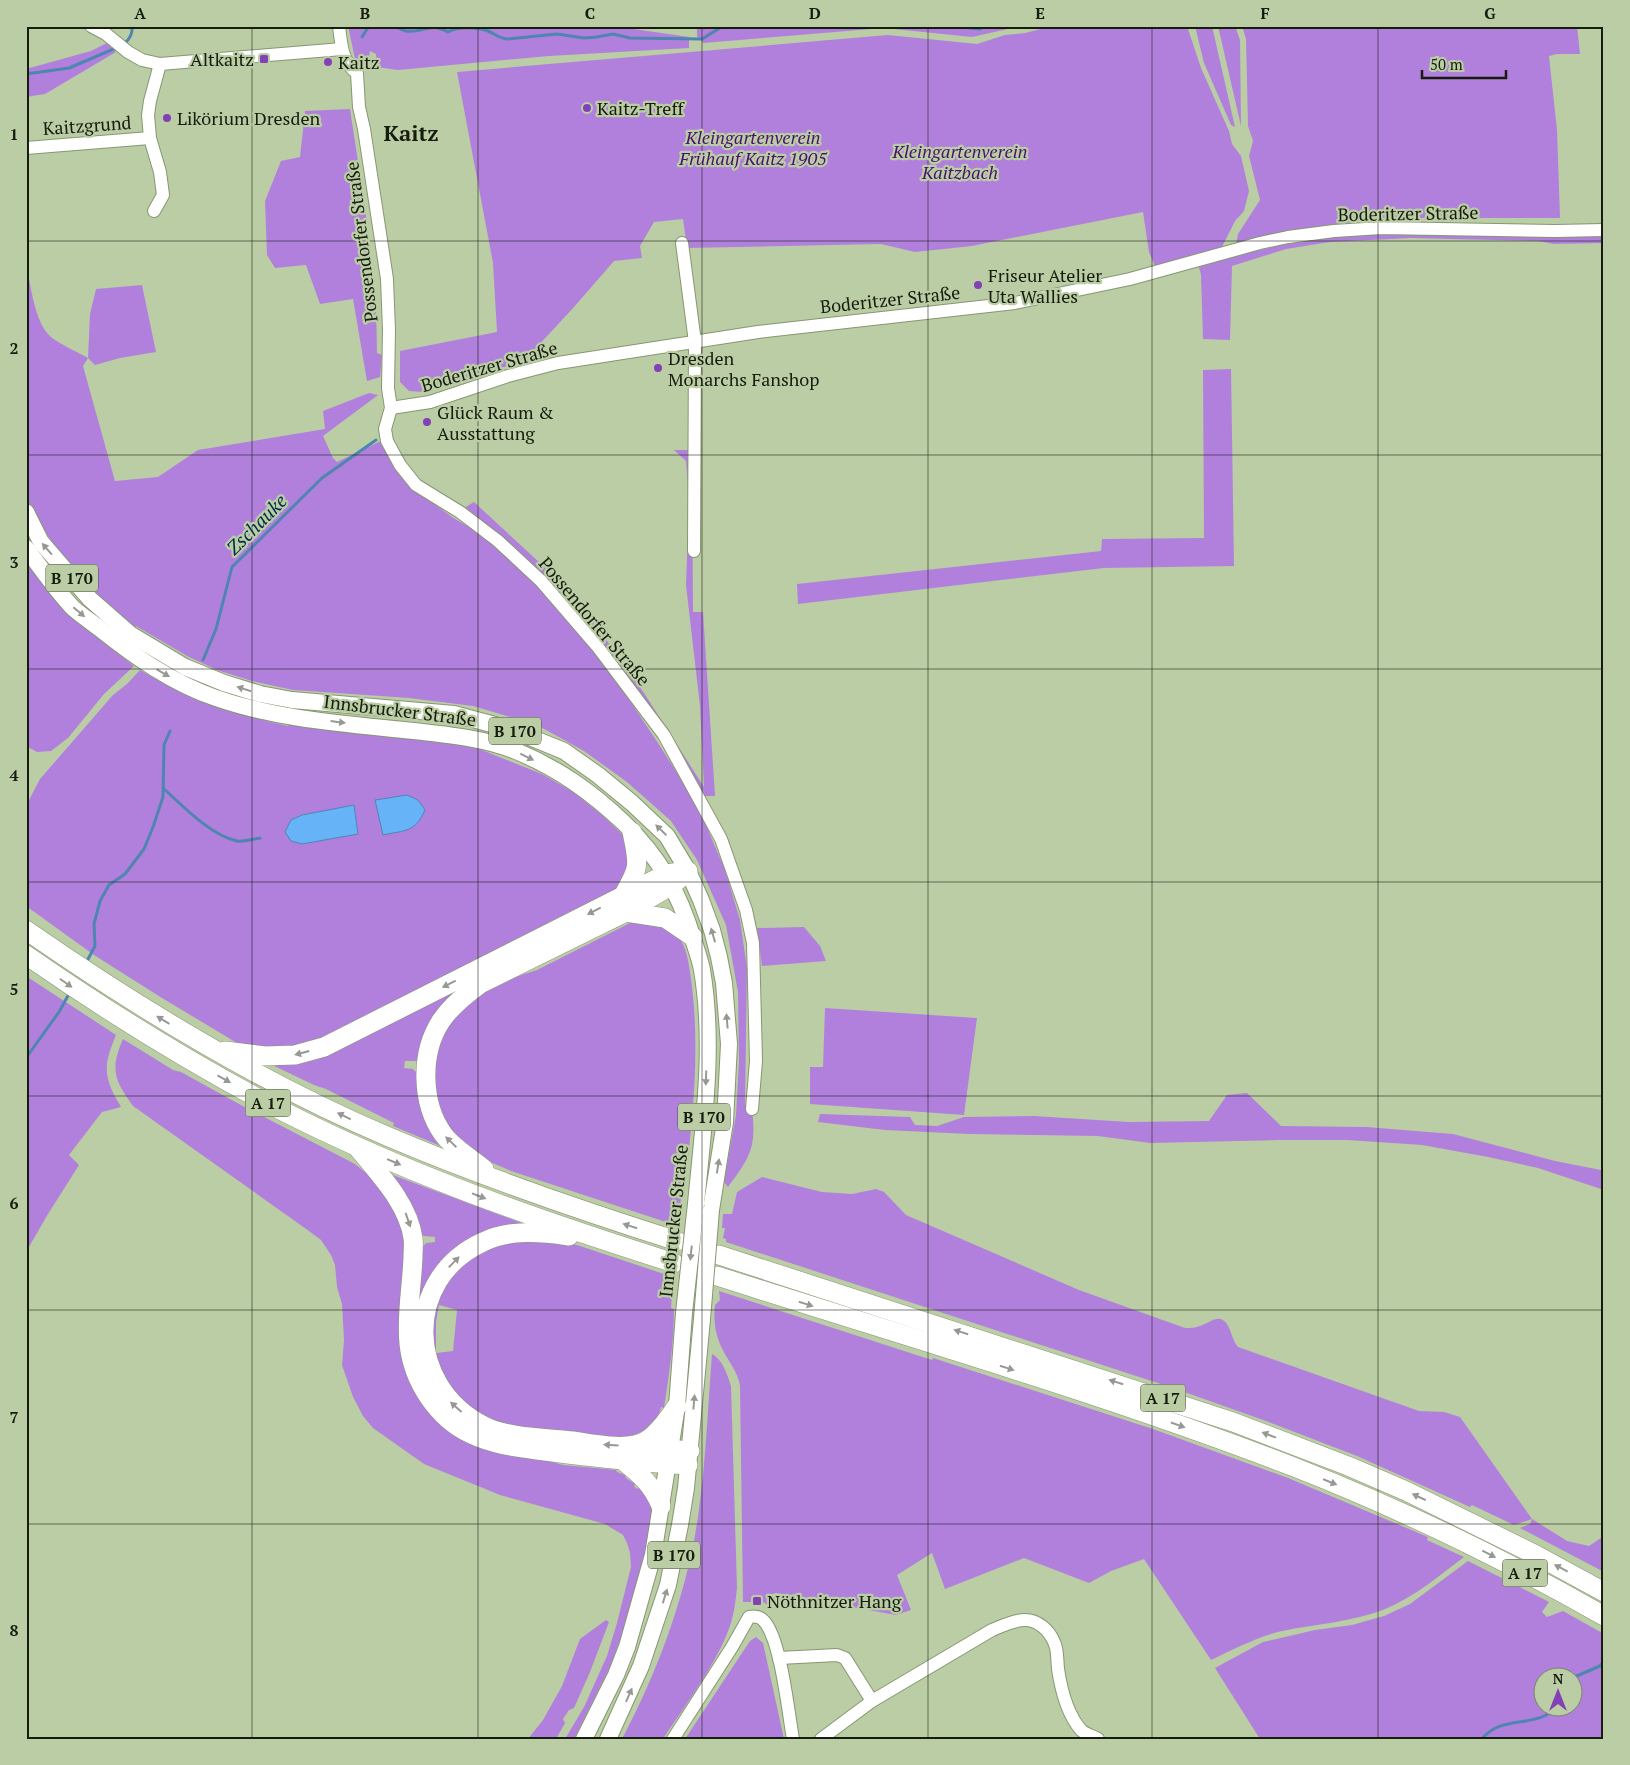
<svg xmlns="http://www.w3.org/2000/svg" width="1630" height="1765" font-family="'PT Serif',serif">
	<style>
		.green { fill: #b180dd; fill-rule: evenodd }
		.water { fill: #66b3f7; stroke: #4e86b1 }
		.lines { fill: none; stroke-linecap: round; stroke-linejoin: round }
		.stream { stroke: #4e86b1; stroke-width: 3 }
		.minor-casing { stroke: #869771; stroke-width: 14 }
		.major-casing { stroke: #869771; stroke-width: 18 }
		.highway-casing { stroke: #869771; stroke-width: 20 }
		.minor { stroke: #fff; stroke-width: 12 }
		.major { stroke: #fff; stroke-width: 16 }
		.highway { stroke: #fff; stroke-width: 19 }
		.major-bridge-casing { stroke: #869771; stroke-width: 18; stroke-linecap: butt }
		.major-bridge { stroke: #fff; stroke-width: 16 }
		.oneway { fill: #969993 }
		.grid { fill: none; stroke: #161c0e; stroke-width: 1; stroke-opacity: 0.55 }
		.poi-dot { fill: #8341b6; stroke: #bbcda5; stroke-width: 2 }
		.labels { text-anchor: middle; dominant-baseline: central; stroke-width: 4.5; stroke-linejoin: round; paint-order: stroke }
		.shield { fill: #bbcda5; stroke: #48513b; stroke-width: 1 }
		.shield-label { font-size: 16px; font-weight: bold; fill: #161c0e }
		.poi-label { font-size: 18px; fill: #161c0e; stroke: #bbcda5; text-anchor: start }
		.street-label { font-size: 18px; fill: #161c0e; stroke: #bbcda5 }
		.park-label { font-size: 18px; font-style: italic; fill: #49106e; stroke: #bbcda5 }
		.water-label { font-size: 19px; font-style: italic; fill: #002b4c; stroke: #bbcda5 }
		.district-label { font-size: 22px; font-weight: bold; fill: #161c0e; stroke: #bbcda5 }
		.neatline { fill: none; stroke: #161c0e; stroke-width: 2 }
		.grid-label { font-size: 16px; text-anchor: middle; font-weight: bold; fill: #161c0e }
	</style>
	<rect width="100%" height="100%" fill="#bbcda5"/>
	<g class="green">
		<path d="M348,26H613L689,37V48L549,56L398,70L377,67L376,54L370,51L369,58L355,59Z"/>
		<path d="M697,26H1021L972,37L884,28L703,43L697,36Z"/>
		<path d="M1052,26H1187L1201,68L1229,131L1232,144L1241,156L1249,191L1244,211L1235,221L1221,249L1155,266L1149,252L1143,212L972,246L915,252L881,244L687,248L683,219L654,222L640,246L642,258L614,261L574,307L524,361L423,392L409,391L400,382V351L497,332L493,263L457,72L888,35L977,44L1005,35L1025,33Z"/>
		<path d="M1195,26H1212L1235,127L1231,125L1204,63Z"/>
		<path d="M1218,26H1235L1240,40L1241,126Z"/>
		<path d="M1242,26H1577L1580,54H1557L1549,56L1557,130L1560,218H1421L1399,220L1360,221L1270,235L1236,245L1238,234L1260,200L1249,156L1253,141L1248,126L1246,39Z"/>
		<path d="M107,43L116,52L45,94L26,97V69L91,51Z"/>
		<path d="M350,109C362,190 377,271 377,353L382,355L380,377L367,381L353,299L320,304L306,265L275,268L267,255L265,201L281,161L300,157L305,111Z"/>
		<path d="M1403,233L1604,235V243L1554,244L1538,241L1411,238L1330,242L1286,249L1232,266L1230,340L1203,339L1201,275L1199,267C1241,254 1283,243 1326,238C1351,235 1377,234 1403,233Z"/>
		<path d="M26,260C30,281 34,323 51,337C61,345 76,351 88,358L90,314L96,289L142,285L156,352L120,358L95,365L88,358L83,366L115,481L158,477L198,450L325,429L323,411L369,393L378,395L323,436L333,458L337,462L381,441L414,489L452,517L487,538L529,574L589,645L620,686L658,743L697,804L725,870L740,920L747,968L745,1105L752,1109C753,1118 754,1128 753,1137C752,1156 739,1172 728,1187L724,1182L736,1115L739,1061L738,992L726,925L697,860L671,821L627,782L584,751L537,725L473,706L409,698L293,690L252,681L217,670L187,656L136,626L134,628C88,589 55,553 26,500Z"/>
		<path d="M1231,369L1234,566L1104,568L798,604L797,584L1101,551L1102,539L1204,538L1203,370Z"/>
		<path d="M674,450H692L693,612H703L715,796H703L550,583L525,557L500,535L461,510L474,502L552,574L595,624L644,693L704,787L700,706L686,585L689,499L686,461Z"/>
		<path d="M26,561L79,623L134,666L104,694L68,738L51,751L37,752L26,746Z"/>
		<path d="M140,670C188,699 234,714 288,726L289,723L454,739L542,774L573,792L603,816L625,837L632,858L628,877L614,896L305,1047L259,1050L237,1043L162,998L94,955L26,906V816L28,802L40,779L113,695L127,684Z"/>
		<path d="M640,920C653,924 669,925 678,936C687,947 689,965 691,979C701,1052 692,1127 683,1199L681,1198L678,1226L511,1171L481,1158L451,1132L435,1100L433,1058L446,1026L472,998L496,983L537,970L632,922Z"/>
		<path d="M804,927L820,946L826,961L762,966L757,928Z"/>
		<path d="M26,976L116,1035C103,1066 103,1077 121,1107L102,1112L69,1155L79,1165L48,1214L26,1252Z"/>
		<path d="M464,984L451,994L453,998L421,1057L417,1061H405L404,1068L413,1069L419,1075L443,1147L393,1126L394,1123L326,1089L314,1085L268,1063L266,1060Z"/>
		<path d="M825,1008L977,1018L964,1115L810,1104V1067H823Z"/>
		<path d="M123,1039L173,1070L181,1072L239,1104L355,1164L371,1177L393,1205L405,1237L404,1354L534,1457L563,1465L616,1470L617,1472L625,1475L626,1478L635,1484L634,1486L637,1489L639,1487L651,1502L652,1517L654,1518L623,1642H619L611,1665L574,1739H565L584,1707L607,1656L617,1623L631,1567L630,1553L627,1543L623,1535L605,1524L500,1495L424,1464L373,1428L363,1416L353,1397L342,1365L344,1340L342,1304L337,1287L335,1265L331,1255L321,1240L309,1231L133,1106C114,1080 110,1069 123,1039Z"/>
		<path d="M1247,1093L1281,1126L1366,1127L1453,1134L1555,1161L1601,1170L1604,1171V1190L1538,1168L1488,1157L1422,1145L1347,1140H1279L1150,1143L1098,1136L969,1134L885,1130L818,1122L820,1114L910,1117L915,1125L937,1126L964,1117L1034,1116L1129,1122L1209,1121L1227,1095Z"/>
		<path d="M390,1174L527,1225L528,1227C506,1228 482,1234 463,1247C400,1290 406,1384 470,1423C499,1440 534,1440 566,1443C593,1446 619,1448 646,1451V1454C619,1451 592,1449 566,1447C544,1445 522,1443 501,1439C454,1428 422,1387 417,1341C413,1311 422,1280 420,1250L426,1243L435,1242V1237L424,1236L420,1234L406,1199Z"/>
		<path d="M762,1177L822,1192L852,1194L876,1189L884,1192L906,1215L1079,1290L1185,1328C1191,1328 1196,1328 1202,1325C1211,1322 1219,1313 1227,1324C1232,1332 1232,1340 1238,1347L1419,1411L1444,1412L1460,1417L1532,1519L1567,1541L1589,1546L1604,1536V1572L1520,1528L1530,1524L1532,1519L1514,1525L1472,1505L1470,1507L1357,1456L1266,1421L1176,1389L726,1242V1239L723,1238L725,1228H722L723,1214H732L737,1192Z"/>
		<path d="M546,1239L577,1245L673,1277L671,1308L674,1309C674,1342 669,1375 664,1408L661,1407C657,1428 636,1438 616,1437L615,1439L489,1423L443,1385L428,1334L442,1284L484,1246ZM439,1305L457,1310L453,1351L436,1353V1322Z"/>
		<path d="M719,1291L932,1360L933,1358L1153,1429L1288,1478L1428,1537L1427,1540L1464,1557C1439,1576 1413,1598 1383,1610C1351,1622 1316,1624 1282,1631C1257,1637 1234,1649 1211,1660L1144,1559L1111,1571L1089,1583L1024,1558L945,1589L932,1553L897,1575L911,1610L896,1615L776,1593L769,1595L768,1600L769,1606L763,1602H743L740,1386C738,1373 731,1365 725,1354C716,1339 713,1323 715,1305L720,1300Z"/>
		<path d="M712,1354C723,1360 727,1374 731,1386L737,1588C736,1597 735,1606 733,1615C725,1653 685,1705 663,1739H622C659,1669 689,1588 699,1509C706,1458 708,1405 712,1354Z"/>
		<path d="M1468,1561L1549,1602L1542,1612L1547,1617L1563,1611L1604,1634V1739H1260L1215,1668L1263,1642L1315,1630L1352,1625L1384,1616L1410,1604ZM1542,1678H1572V1708H1542Z"/>
		<path d="M606,1620L609,1622L590,1672L574,1708L569,1710L563,1719L565,1723L556,1739H528L543,1720L562,1686L580,1639Z"/>
		<path d="M756,1637L763,1643L784,1739H685L750,1641Z"/>
	</g>
	<g class="water">
		<path d="M407,795L418,800L425,810C415,833 405,830 383,835L375,800Z"/>
		<path d="M354,805L358,834L302,844L291,841L285,832L291,820L302,815Z"/>
	</g>
	<g class="lines">
		<g class="stream">
			<path d="M394,26C398,28 402,30 406,31C424,34 428,21 448,32C458,26 476,27 488,31C495,34 499,38 507,39L557,34L584,38L597,37L613,34L630,38L702,39L723,26"/>
			<path d="M950,26L980,29L984,26"/>
			<path d="M362,37L369,26"/>
			<path d="M124,44C130,39 133,34 132,26"/>
			<path d="M26,74L69,68L116,48"/>
			<path d="M203,660L216,629L232,567L322,478L376,440"/>
			<path d="M163,788C183,806 210,835 237,841C244,842 253,839 260,838"/>
			<path d="M86,963L95,946L94,924L100,901L109,885L125,874L144,849L153,827L163,797L164,745L170,731"/>
			<path d="M26,1058L59,1012L70,992"/>
			<path d="M1572,1678L1600,1666L1604,1661"/>
			<path d="M1482,1739C1502,1714 1535,1729 1556,1708"/>
		</g>
		<g class="minor-casing">
			<g id="minor">
				<path d="M91,26L106,34L128,52L142,60L160,64L342,49"/>
				<path d="M339,26C341,43 342,63 357,73L359,107L364,129L387,279L389,330L388,388L391,408L385,429L387,441L400,465L416,485L460,512L498,541L541,581L597,646L664,735L721,839L746,910L753,943L756,1061L752,1109"/>
				<path d="M26,148L150,138"/>
				<path d="M154,211L163,195L160,172L150,138L148,115L150,101L160,64"/>
				<path d="M682,243L695,342L694,551"/>
				<path d="M391,408L430,402L508,376L558,363L758,332L1015,303L1130,279L1260,243L1288,237L1334,231L1381,228L1555,231L1604,230"/>
				<path d="M779,1658L837,1655L845,1658L872,1701L992,1630C1002,1626 1013,1620 1025,1620C1038,1620 1049,1630 1054,1642C1058,1649 1057,1660 1058,1669C1061,1689 1067,1714 1081,1730C1085,1734 1093,1736 1098,1739"/>
				<path d="M673,1739L732,1647L749,1617C755,1616 760,1616 764,1621C781,1640 788,1711 793,1739"/>
				<path d="M821,1739L872,1701"/>
			</g>
		</g>
		<g class="major-casing">
			<g id="major">
				<path d="M26,512L41,542L90,599L130,634L185,667L224,683L260,694L292,700L454,714L510,729L564,751L598,775L632,803L667,836L688,871L701,900L712,930L719,957L724,983L729,1044L725,1122L711,1210"/>
				<path d="M26,548C41,568 56,590 73,608C81,615 91,622 99,628C134,656 172,683 216,698C279,720 348,724 414,731C448,735 484,738 516,751C559,769 590,791 624,823C659,857 679,892 693,939C696,949 700,959 702,970C715,1047 703,1127 696,1204"/>
				<path d="M584,1739L616,1675L627,1647L653,1555L677,1406L684,1313"/>
				<path d="M608,1739L641,1666L668,1585L680,1525L686,1488L702,1319"/>
			</g>
		</g>
		<g class="highway-casing">
			<g id="highway">
				<path d="M623,896L666,874L684,871"/>
				<path d="M626,912L665,918L693,937"/>
				<path d="M26,930C141,1010 261,1083 389,1137C483,1177 579,1210 677,1241"/>
				<path d="M26,955C104,1009 184,1059 267,1103C397,1171 535,1219 674,1263"/>
				<path d="M225,1051L265,1056L295,1055L324,1047L623,896C640,867 639,865 632,832"/>
				<path d="M358,1148C379,1174 408,1203 413,1238C414,1244 413,1251 413,1257C412,1286 406,1315 409,1344C413,1381 437,1418 471,1434C492,1444 514,1447 537,1450C587,1457 638,1462 688,1465"/>
				<path d="M484,1169C471,1158 453,1148 443,1134C421,1103 420,1053 441,1021C451,1006 465,995 480,984L626,912L672,885L688,871"/>
				<path d="M569,1236C541,1232 509,1229 483,1242C402,1279 406,1387 484,1426C508,1438 546,1438 573,1441C593,1444 630,1452 647,1440C660,1432 668,1418 677,1406"/>
				<path d="M719,1255L1233,1422L1348,1466L1406,1491L1536,1555L1604,1592"/>
				<path d="M717,1276C910,1338 1105,1394 1294,1467C1401,1509 1504,1559 1604,1616"/>
				<path d="M635,1446L690,1451"/>
				<path d="M621,1459C640,1474 652,1484 661,1506"/>
			</g>
		</g>
		<use href="#minor" class="minor"/>
		<use href="#major" class="major"/>
		<use href="#highway" class="highway"/>
		<g class="major-bridge-casing">
			<g id="major-bridge">
				<path d="M684,1313L696,1204"/>
				<path d="M702,1319L711,1210"/>
			</g>
		</g>
		<use href="#major-bridge" class="major-bridge"/>
	</g>
	<defs><path id="oneway-solid" d="M-6-.8H1V-3.2L6.5 0L1 3.2V.8H-6Z" transform="scale(1.25)"/></defs>
	<g class="oneway">
		<use href="#oneway-solid" transform="translate(47 549) rotate(-131)"/>
		<use href="#oneway-solid" transform="translate(79 612) rotate(40)"/>
		<use href="#oneway-solid" transform="translate(163 673) rotate(30)"/>
		<use href="#oneway-solid" transform="translate(244 689) rotate(-163)"/>
		<use href="#oneway-solid" transform="translate(338 722) rotate(7)"/>
		<use href="#oneway-solid" transform="translate(527 757) rotate(26)"/>
		<use href="#oneway-solid" transform="translate(661 830) rotate(-136)"/>
		<use href="#oneway-solid" transform="translate(594 911) rotate(153)"/>
		<use href="#oneway-solid" transform="translate(713 935) rotate(-106)"/>
		<use href="#oneway-solid" transform="translate(66 983) rotate(35)"/>
		<use href="#oneway-solid" transform="translate(449 984) rotate(153)"/>
		<use href="#oneway-solid" transform="translate(163 1020) rotate(-149)"/>
		<use href="#oneway-solid" transform="translate(727 1021) rotate(-95)"/>
		<use href="#oneway-solid" transform="translate(302 1053) rotate(165)"/>
		<use href="#oneway-solid" transform="translate(706 1078) rotate(92)"/>
		<use href="#oneway-solid" transform="translate(224 1079) rotate(29)"/>
		<use href="#oneway-solid" transform="translate(344 1116) rotate(-154)"/>
		<use href="#oneway-solid" transform="translate(451 1142) rotate(-136)"/>
		<use href="#oneway-solid" transform="translate(394 1162) rotate(23)"/>
		<use href="#oneway-solid" transform="translate(718 1166) rotate(-81)"/>
		<use href="#oneway-solid" transform="translate(479 1196) rotate(21)"/>
		<use href="#oneway-solid" transform="translate(408 1220) rotate(71)"/>
		<use href="#oneway-solid" transform="translate(630 1226) rotate(-162)"/>
		<use href="#oneway-solid" transform="translate(691 1253) rotate(96)"/>
		<use href="#oneway-solid" transform="translate(454 1262) rotate(-46)"/>
		<use href="#oneway-solid" transform="translate(806 1304) rotate(17)"/>
		<use href="#oneway-solid" transform="translate(961 1332) rotate(-162)"/>
		<use href="#oneway-solid" transform="translate(1007 1368) rotate(18)"/>
		<use href="#oneway-solid" transform="translate(1116 1382) rotate(-162)"/>
		<use href="#oneway-solid" transform="translate(694 1402) rotate(-85)"/>
		<use href="#oneway-solid" transform="translate(456 1407) rotate(-138)"/>
		<use href="#oneway-solid" transform="translate(1178 1425) rotate(19)"/>
		<use href="#oneway-solid" transform="translate(1269 1435) rotate(-159)"/>
		<use href="#oneway-solid" transform="translate(611 1445) rotate(-177)"/>
		<use href="#oneway-solid" transform="translate(1330 1482) rotate(22)"/>
		<use href="#oneway-solid" transform="translate(1419 1497) rotate(-155)"/>
		<use href="#oneway-solid" transform="translate(1489 1554) rotate(27)"/>
		<use href="#oneway-solid" transform="translate(1561 1568) rotate(-152)"/>
		<use href="#oneway-solid" transform="translate(665 1596) rotate(-73)"/>
		<use href="#oneway-solid" transform="translate(629 1695) rotate(-66)"/>
	</g>
	<path class="grid" d="M252,26V1739M478,26V1739M702,26V1739M928,26V1739M1152,26V1739M1378,26V1739M26,241H1604M26,455H1604M26,669H1604M26,882H1604M26,1096H1604M26,1310H1604M26,1524H1604"/>
	<g class="poi-dot">
		<rect x="259" y="54" width="10" height="10" rx="2.5"/>
		<circle cx="328" cy="62" r="5"/>
		<circle cx="587" cy="108" r="5"/>
		<circle cx="167" cy="118" r="5"/>
		<circle cx="978" cy="285" r="5"/>
		<circle cx="658" cy="368" r="5"/>
		<circle cx="427" cy="422" r="5"/>
		<rect x="752" y="1596" width="10" height="10" rx="2.5"/>
	</g>
	<g class="labels">
		<g class="shield">
			<rect x="46" y="564.5" width="52" height="27" rx="4"/>
			<rect x="489" y="717.5" width="52" height="27" rx="4"/>
			<rect x="245.5" y="1089.5" width="45" height="27" rx="4"/>
			<rect x="678" y="1103.5" width="52" height="27" rx="4"/>
			<rect x="1140.5" y="1384.5" width="45" height="27" rx="4"/>
			<rect x="648" y="1541.5" width="52" height="27" rx="4"/>
			<rect x="1502.5" y="1559.5" width="45" height="27" rx="4"/>
		</g>
		<g class="shield-label">
			<text x="72" y="578">B 170</text>
			<text x="515" y="731">B 170</text>
			<text x="268" y="1103">A 17</text>
			<text x="704" y="1117">B 170</text>
			<text x="1163" y="1398">A 17</text>
			<text x="674" y="1555">B 170</text>
			<text x="1525" y="1573">A 17</text>
		</g>
		<g class="poi-label">
			<text x="254" y="59" text-anchor="end">Altkaitz</text>
			<text x="338" y="62">Kaitz</text>
			<text x="597" y="108">Kaitz-Treff</text>
			<text x="177" y="118">Likörium Dresden</text>
			<text x="988" y="275">Friseur Atelier<tspan x="988" dy="21">Uta Wallies</tspan></text>
			<text x="668" y="358">Dresden<tspan x="668" dy="21">Monarchs Fanshop</tspan></text>
			<text x="437" y="412">Glück Raum &amp;<tspan x="437" dy="21">Ausstattung</tspan></text>
			<text x="767" y="1601">Nöthnitzer Hang</text>
		</g>
		<g class="street-label">
			<text transform="translate(87 125) rotate(-4)">Kaitzgrund</text>
			<text transform="translate(1408 213) rotate(-1)">Boderitzer Straße</text>
			<text transform="translate(361 242) rotate(-97)">Possendorfer Straße</text>
			<text transform="translate(890 299) rotate(-6)">Boderitzer Straße</text>
			<text transform="translate(489 366) rotate(-16)">Boderitzer Straße</text>
			<text transform="translate(595 621) rotate(50)">Possendorfer Straße</text>
			<text transform="translate(400 710) rotate(7)">Innsbrucker Straße</text>
			<text transform="translate(673 1221) rotate(-84)">Innsbrucker Straße</text>
		</g>
		<g class="park-label">
			<text x="753" y="137">Kleingartenverein<tspan x="753" dy="21">Frühauf Kaitz 1905</tspan></text>
			<text x="960" y="151">Kleingartenverein<tspan x="960" dy="21">Kaitzbach</tspan></text>
		</g>
		<g class="water-label">
			<text transform="translate(256 524) rotate(-45)">Zschauke</text>
		</g>
		<g class="district-label">
			<text x="411" y="132">Kaitz</text>
		</g>
	</g>
	<rect width="1630" height="1765" fill="none" stroke="#bbcda5" stroke-width="55"/>
	<g transform="translate(1558 1692)"><circle r="24" fill="#bbcda5" stroke="#798669"/>
	<path d="M0-4L9 19L0 12L-9 19Z" fill="#8341b6"/>
	<text y="-8" font-size="14" font-weight="bold" text-anchor="middle" fill="#161c0e">N</text>
	</g>
	<path d="M1422 70v8h84v-8" fill="none" stroke="#161c0e" stroke-width="2.5"/>
	<text x="1430" y="70" font-size="15" fill="#161c0e" stroke="#bbcda5" stroke-width="4" paint-order="stroke">50 m</text>
	<rect x="28" y="28" width="1574" height="1710" class="neatline"/>
	<g class="grid-label">
		<text x="140" y="19">A</text>
		<text x="365" y="19">B</text>
		<text x="590" y="19">C</text>
		<text x="815" y="19">D</text>
		<text x="1040" y="19">E</text>
		<text x="1265" y="19">F</text>
		<text x="1490" y="19">G</text>
		<text x="14" y="140">1</text>
		<text x="14" y="354">2</text>
		<text x="14" y="568">3</text>
		<text x="14" y="781">4</text>
		<text x="14" y="995">5</text>
		<text x="14" y="1209">6</text>
		<text x="14" y="1423">7</text>
		<text x="14" y="1636">8</text>
	</g>
</svg>
